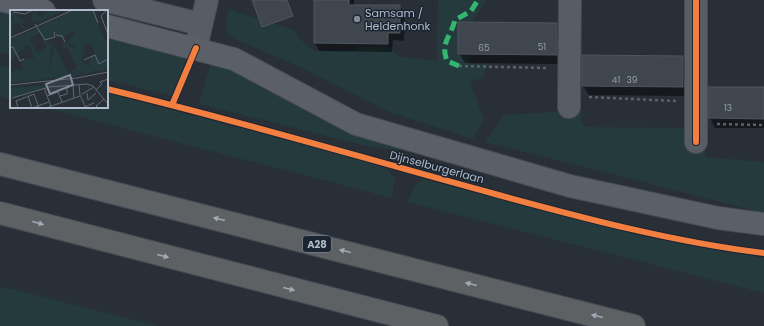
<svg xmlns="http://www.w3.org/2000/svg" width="764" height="326" font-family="Poppins,sans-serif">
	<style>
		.green { fill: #253a3d }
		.shadow { fill: #0007 }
		.building { fill: #3f464d; stroke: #50565f }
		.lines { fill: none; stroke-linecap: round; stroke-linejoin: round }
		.minor-casing { stroke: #464b52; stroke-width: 24 }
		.major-casing { stroke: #454b54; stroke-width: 24 }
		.highway-casing { stroke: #454b53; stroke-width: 24 }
		.path { stroke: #5b6268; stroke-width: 2.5; stroke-dasharray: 3 3; stroke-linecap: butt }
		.minor { stroke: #585d65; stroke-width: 22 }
		.major { stroke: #5b5f67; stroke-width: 22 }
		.highway { stroke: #5e6164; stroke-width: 22 }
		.quiet { stroke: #33b770; stroke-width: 5; stroke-dasharray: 10 5; stroke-linecap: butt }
		.cycleway-casing { stroke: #1b2532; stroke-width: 8 }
		.cycleway { stroke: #f27e40; stroke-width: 6 }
		.oneway { fill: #a0a9b5 }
		.poi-dot { fill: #818a96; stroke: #1b2532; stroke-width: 1.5 }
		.labels { text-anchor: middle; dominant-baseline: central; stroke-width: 3; stroke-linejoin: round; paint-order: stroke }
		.number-label { font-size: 9px; fill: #949eaa }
		.shield { fill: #1b2532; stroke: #848e9c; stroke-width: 1 }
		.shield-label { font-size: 10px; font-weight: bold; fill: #b1bbc9 }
		.poi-label { font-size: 11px; fill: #b1bbc9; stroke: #1b2532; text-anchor: start }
		.street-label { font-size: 11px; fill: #b1bbc9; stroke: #1b2532 }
		.inset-road { fill: none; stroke: #5f6771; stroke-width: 1 }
		.view { fill: #818a96; fill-opacity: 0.15; stroke: #818a96; stroke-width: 2 }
		.inset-edge { fill: none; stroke: #b1bbc9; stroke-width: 2 }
	</style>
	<rect width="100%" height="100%" fill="#282f37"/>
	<g class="green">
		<path d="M438,0H486L469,26L470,64H488L483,78L470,81L484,120L473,139L392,113L300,67L237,40L228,35L226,29L228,9L294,30L302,41L315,51H355L357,46L389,47L400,57L437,61Z"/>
		<path d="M0,10L11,12V55L0,52Z"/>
		<path d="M107,35L188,54L175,97L107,80Z"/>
		<path d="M212,59L423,150H394L362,145L199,104Z"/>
		<path d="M0,65L11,68V99L0,96Z"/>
		<path d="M107,93L366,161L387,169L395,178L392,198L42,107H107Z"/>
		<path d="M581,110V121L586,127L688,128L704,140L706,157L764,162V213L485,142L504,115Z"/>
		<path d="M423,179L646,237L764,258V293L407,202L415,185Z"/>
		<path d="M0,287L15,290L158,326H0Z"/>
	</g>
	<g class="shadow">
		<path d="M315,0H354V6H400L405,15L404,41L393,40L392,52L319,51L315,43Z"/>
		<path d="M557,24L562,34V64L465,63L459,53Z"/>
		<path d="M683,57L688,66V96L589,95L583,86Z"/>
		<path d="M764,88V128H715L710,118Z"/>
	</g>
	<g class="building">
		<path d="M252,0H287L293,16L262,27Z"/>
		<path d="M314,0H349V5H400V33H388V44L314,43Z"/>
		<path d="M458,22L557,23V55L458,54Z"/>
		<path d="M582,55L683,56V87L582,86Z"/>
		<path d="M708,87H764V119L708,118Z"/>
	</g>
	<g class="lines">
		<g class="minor-casing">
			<g id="minor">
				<path d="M104,0L200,24"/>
				<path d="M198,39L207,0"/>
				<path d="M569,107L570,0"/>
				<path d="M696,142V0"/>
			</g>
		</g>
		<g class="major-casing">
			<g id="major">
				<path d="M0,0L44,11"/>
				<path d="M107,26L234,59L356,124L570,186L718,218L764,224"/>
			</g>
		</g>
		<g class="highway-casing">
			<g id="highway">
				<path d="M0,164L634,326"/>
				<path d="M0,213L437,326"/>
			</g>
		</g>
		<g class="path">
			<path d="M459,66L548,68"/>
			<path d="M589,97L676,101"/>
			<path d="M717,124L764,125"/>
		</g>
		<use href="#minor" class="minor"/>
		<use href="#major" class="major"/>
		<use href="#highway" class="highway"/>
		<path class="quiet" d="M459,66L447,61C440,42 451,37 455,20L471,11L478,0"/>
		<g class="cycleway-casing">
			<g id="cycleway">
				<path d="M107,89C237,120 366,159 495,194C583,218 673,242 764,253"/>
				<path d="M172,105L196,48"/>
				<path d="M696,142V0"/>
			</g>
		</g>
		<use href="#cycleway" class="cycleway"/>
	</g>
	<defs><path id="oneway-solid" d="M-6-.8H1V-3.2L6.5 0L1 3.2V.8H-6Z"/></defs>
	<g class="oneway">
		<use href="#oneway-solid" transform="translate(219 219) rotate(-166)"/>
		<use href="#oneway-solid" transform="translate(38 223) rotate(15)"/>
		<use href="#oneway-solid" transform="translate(345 251) rotate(-166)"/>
		<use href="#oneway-solid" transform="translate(163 256) rotate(15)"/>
		<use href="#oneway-solid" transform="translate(471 284) rotate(-166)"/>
		<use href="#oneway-solid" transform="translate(289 289) rotate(14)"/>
		<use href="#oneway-solid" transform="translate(597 316) rotate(-166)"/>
	</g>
	<circle class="poi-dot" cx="357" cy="19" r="4"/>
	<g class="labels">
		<g class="number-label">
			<text x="542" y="47">51</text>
			<text x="484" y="48">65</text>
			<text x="616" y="80">41</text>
			<text x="632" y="80">39</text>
			<text x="728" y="108">13</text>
		</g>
		<rect class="shield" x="303" y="236" width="28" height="16" rx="3"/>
		<g class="shield-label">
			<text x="317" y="244">A28</text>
		</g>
		<g class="poi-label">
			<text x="365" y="13">Samsam /<tspan x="365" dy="13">Heldenhonk</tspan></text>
		</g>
		<g class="street-label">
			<text transform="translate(437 167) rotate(15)">Dijnselburgerlaan</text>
		</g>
	</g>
	<g transform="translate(10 10)">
		<rect width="98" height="98" fill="#282f37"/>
		<path d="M24,0H30L26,4L28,6L36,4L35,0H55L27,13L21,9ZM66,0H83L91,21L88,23L91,22L98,34V59L65,66L0,73V61L4,63L5,60L13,59L11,51L15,49L9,48H24L34,66L18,34L0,51V30ZM63,21L65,26L58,29L60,34L66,36L61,38L58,33L54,32L51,35L55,38L56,35L66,56L69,51L66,58L71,63L74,62L71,64L66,58L59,64L45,36L38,62L42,38L39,35L42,38L43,35L36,32L45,23L51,29ZM30,23L37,37L27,43L19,28ZM81,33L85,44L80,47V57L73,52L72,45L76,44L73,36ZM3,2L7,3V7L16,9L12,15L16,18L13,19L10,14L4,13L5,15L1,17L3,20L2,24L0,21V11L4,8L0,6ZM49,74L1,87H0V78Z" fill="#253a3d" fill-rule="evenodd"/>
		<path class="inset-road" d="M83,0L88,13M97,0L91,6L98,24M3,2L15,4L23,0M25,14L35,30L45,27L44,22M46,25L52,26L55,32M0,28L63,0M0,38L3,37L10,51L14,49M74,50L85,45L89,54L98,49M0,75L67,68L98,62M69,75L70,85L76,98M63,76L64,88M34,78L41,96M86,80L92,74L90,72L98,69M77,83L78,90L86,83M72,84L84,77M18,86L22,98M37,86L48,82L52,92M50,86L57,84V76M2,88L39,77L77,74L83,76L98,94M8,98L6,91L24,84L29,98M22,98L39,92M36,98L70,86M72,98L84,93M88,98L86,96L94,89"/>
		<path class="view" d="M60,65L63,75L40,84L36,74Z"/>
		<rect width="98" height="98" class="inset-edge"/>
	</g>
</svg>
